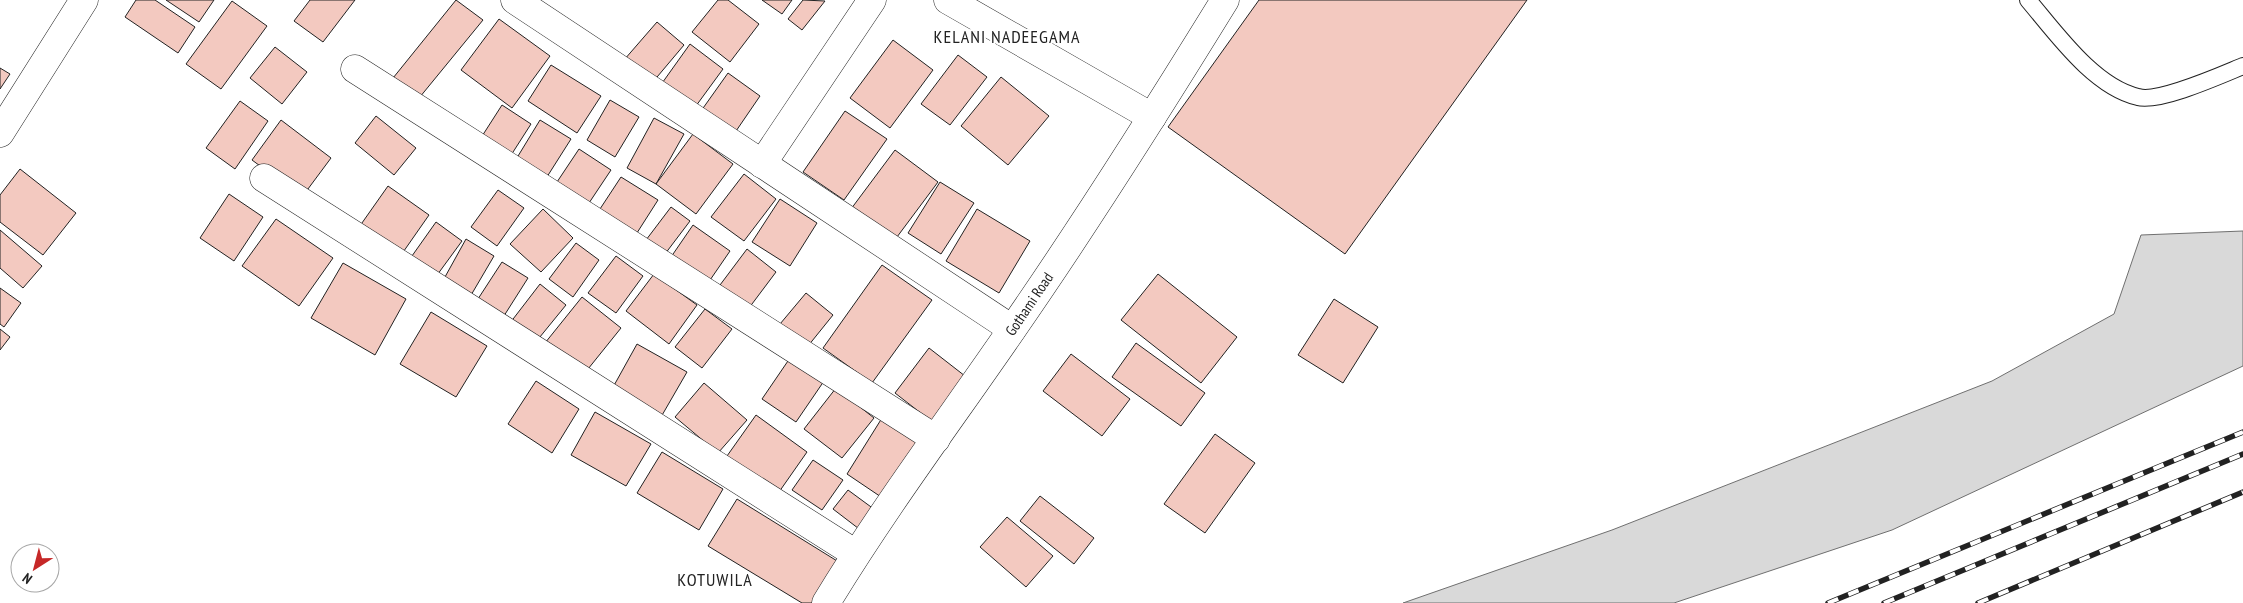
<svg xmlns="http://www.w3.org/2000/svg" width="2243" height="603" font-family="'PT Sans Narrow',sans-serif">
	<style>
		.water { fill: #d9d9d9; stroke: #6f6f6f }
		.building { fill: #f3c9c0; stroke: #222 }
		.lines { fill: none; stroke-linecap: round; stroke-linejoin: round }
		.service-casing { stroke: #222; stroke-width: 18 }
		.minor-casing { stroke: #222; stroke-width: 29 }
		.tertiary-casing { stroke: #222; stroke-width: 29 }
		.service { stroke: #fff; stroke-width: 16 }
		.minor { stroke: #fff; stroke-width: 28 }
		.tertiary { stroke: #fff; stroke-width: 28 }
		.rail-casing { stroke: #222; stroke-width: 5.5 }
		.rail { stroke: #fff; stroke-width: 4; stroke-dasharray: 11; stroke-linecap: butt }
		.labels { text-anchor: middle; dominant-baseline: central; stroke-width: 4; stroke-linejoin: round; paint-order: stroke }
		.street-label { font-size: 15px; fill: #222; stroke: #fff }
		.quarter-label { font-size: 18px; letter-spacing: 1px; fill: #222; stroke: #fff }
	</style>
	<rect width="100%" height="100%" fill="#fff"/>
	<path class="water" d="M2243,231V366L1892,530L1674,603H1403L1612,530L1992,381L2114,314L2141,235Z"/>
	<g class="building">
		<path d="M136,0H155L195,27L178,53L125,17Z"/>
		<path d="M166,0H214L199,22Z"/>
		<path d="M310,0H355L323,42L294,21Z"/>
		<path d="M456,0L483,20L415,103L389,83Z"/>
		<path d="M718,0H728L759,24L730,62L692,32Z"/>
		<path d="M762,0H792L782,14Z"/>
		<path d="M803,0L825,1L802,30L788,19Z"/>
		<path d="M1259,0H1527L1345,254L1168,127Z"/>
		<path d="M232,1L267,26L221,89L186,64Z"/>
		<path d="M499,19L550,56L512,108L461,70Z"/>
		<path d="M657,22L684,45L652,83L624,60Z"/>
		<path d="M893,40L933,70L890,128L850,98Z"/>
		<path d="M690,44L723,69L693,110L660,86Z"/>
		<path d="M275,47L307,72L282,104L250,78Z"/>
		<path d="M958,55L987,77L950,125L921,104Z"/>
		<path d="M551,65L601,96L577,133L528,101Z"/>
		<path d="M0,68L10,74L0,89Z"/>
		<path d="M728,73L760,96L734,134L701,111Z"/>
		<path d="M1001,77L1049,116L1008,165L961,126Z"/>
		<path d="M610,100L639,117L615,157L587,140Z"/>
		<path d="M240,101L268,121L235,169L206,148Z"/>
		<path d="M502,105L531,124L506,163L477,144Z"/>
		<path d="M845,111L887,139L844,200L803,172Z"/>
		<path d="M376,116L416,148L394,175L355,143Z"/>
		<path d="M654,118L684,134L656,184L627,168Z"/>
		<path d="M281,120L331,158L302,197L252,160Z"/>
		<path d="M540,120L571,139L545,180L515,161Z"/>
		<path d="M693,134L733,164L696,214L656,184Z"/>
		<path d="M579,149L611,170L587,206L555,185Z"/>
		<path d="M895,150L938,182L894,241L851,209Z"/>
		<path d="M20,169L76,213L43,255L0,222V195Z"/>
		<path d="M744,174L776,199L744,241L711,217Z"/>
		<path d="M621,177L658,200L635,236L598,212Z"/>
		<path d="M940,182L974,203L941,254L908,233Z"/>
		<path d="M388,186L429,215L399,258L357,230Z"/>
		<path d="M498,190L524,208L497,246L471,227Z"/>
		<path d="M229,194L263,217L234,261L200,238Z"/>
		<path d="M780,199L817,223L790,266L752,242Z"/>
		<path d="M671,207L690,221L665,254L646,240Z"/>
		<path d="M543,209L573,238L541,272L510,244Z"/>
		<path d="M977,209L1030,241L999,293L946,261Z"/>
		<path d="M276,219L333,258L299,306L242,266Z"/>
		<path d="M436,222L462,241L432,282L407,263Z"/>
		<path d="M693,225L730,251L708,283L671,257Z"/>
		<path d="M0,230L42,266L23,288L0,268Z"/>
		<path d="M466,239L494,256L467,302L440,286Z"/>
		<path d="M576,243L599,260L573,297L549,279Z"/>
		<path d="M747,249L776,272L749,308L720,285Z"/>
		<path d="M616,256L643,276L616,313L588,293Z"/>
		<path d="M502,262L528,278L502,319L476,302Z"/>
		<path d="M343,263L406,299L375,355L311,318Z"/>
		<path d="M882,265L932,300L872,383L823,348Z"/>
		<path d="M654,274L697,305L669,344L626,311Z"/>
		<path d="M1158,274L1237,337L1201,383L1121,320Z"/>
		<path d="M540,284L566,305L535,343L510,323Z"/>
		<path d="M0,288L21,303L4,327L0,324Z"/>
		<path d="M806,293L833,315L808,346L780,324Z"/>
		<path d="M582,297L621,328L584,374L545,343Z"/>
		<path d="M1334,299L1378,327L1343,383L1298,355Z"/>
		<path d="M705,309L732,329L702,368L675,347Z"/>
		<path d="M431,312L487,346L456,397L400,364Z"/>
		<path d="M0,329L10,337L0,350Z"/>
		<path d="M1136,343L1205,393L1181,426L1112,377Z"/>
		<path d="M637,344L687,372L661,417L612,389Z"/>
		<path d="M929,348L974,383L940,428L895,393Z"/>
		<path d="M1071,354L1130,399L1102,436L1043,391Z"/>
		<path d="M790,358L824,381L796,422L762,399Z"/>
		<path d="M536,381L579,409L552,453L508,424Z"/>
		<path d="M704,383L747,420L718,453L675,417Z"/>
		<path d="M836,388L874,418L842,458L804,429Z"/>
		<path d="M595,412L651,444L626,486L571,455Z"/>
		<path d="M756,415L807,452L779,492L727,456Z"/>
		<path d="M882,418L926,446L890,503L847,474Z"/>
		<path d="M1215,434L1255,463L1205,533L1164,504Z"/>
		<path d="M662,452L723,489L699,530L637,493Z"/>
		<path d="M813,460L843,480L822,510L792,490Z"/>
		<path d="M848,490L882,515L867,535L833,509Z"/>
		<path d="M1040,496L1094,538L1074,564L1020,521Z"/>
		<path d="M737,499L842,564L818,603H802L708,546Z"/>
		<path d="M1007,517L1053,556L1026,587L980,547Z"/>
	</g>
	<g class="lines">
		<g class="service-casing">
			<path id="service" d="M2028,0C2056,33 2094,87 2138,97C2159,103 2221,75 2243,66"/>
		</g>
		<g class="minor-casing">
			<g id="minor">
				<path d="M515,0L1012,329"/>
				<path d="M948,0L1152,117"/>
				<path d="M355,69L936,439"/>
				<path d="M0,133L84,0"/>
				<path d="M762,164L872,0"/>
				<path d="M264,178L856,554"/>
			</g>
		</g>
		<g class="tertiary-casing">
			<path id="tertiary" d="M826,603C883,509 949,421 1011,331C1086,223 1156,112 1225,0"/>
		</g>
		<use href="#service" class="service"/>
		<use href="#minor" class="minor"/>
		<use href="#tertiary" class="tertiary"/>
		<g class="rail-casing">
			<g id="rail">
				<path d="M1828,603L2243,432"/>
				<path d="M1884,603L2243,454"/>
				<path d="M1978,603L2243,492"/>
			</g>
		</g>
		<use href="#rail" class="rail"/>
	</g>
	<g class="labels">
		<g class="street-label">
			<text transform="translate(1029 304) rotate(-56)">Gothami Road</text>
		</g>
		<g class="quarter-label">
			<text x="1007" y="36">KELANI NADEEGAMA</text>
			<text x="715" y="579">KOTUWILA</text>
		</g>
	</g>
	<g transform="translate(35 568) rotate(216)"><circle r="24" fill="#ffffff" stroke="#a7a7a7"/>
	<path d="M0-4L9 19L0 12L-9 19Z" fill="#c62828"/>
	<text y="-8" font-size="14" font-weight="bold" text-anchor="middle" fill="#222222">N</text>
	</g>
</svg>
